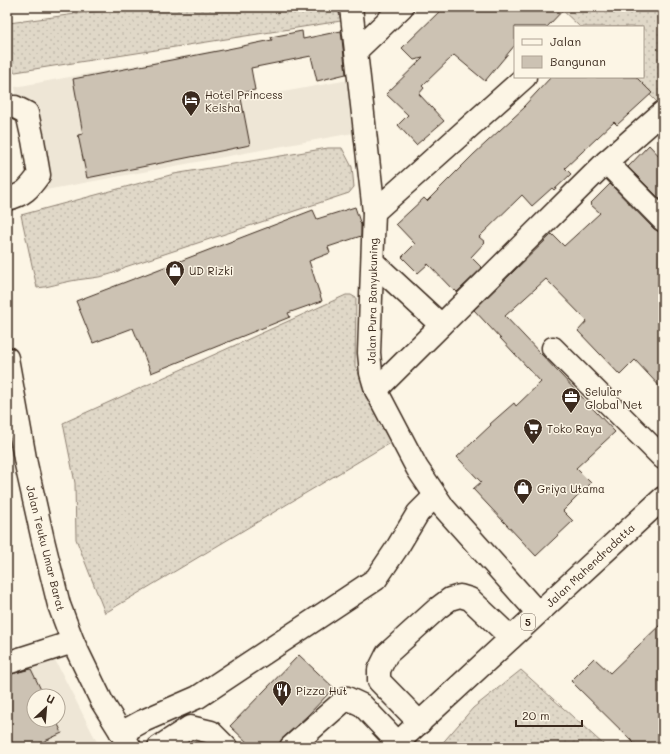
<svg xmlns="http://www.w3.org/2000/svg" width="670" height="754" font-family="Mali,sans-serif">
	<style>
		.built { fill: #eee6d6; fill-rule: evenodd }
		.grass { fill: url(#grass-dots); stroke: #8e8173 }
		.building { fill: #ccc2b3; stroke: #3b2a1e }
		.lines { fill: none; stroke-linecap: round; stroke-linejoin: round }
		.minor-casing { stroke: #3b2a1e; stroke-width: 25 }
		.major-casing { stroke: #3b2a1e; stroke-width: 25 }
		.highway-casing { stroke: #3b2a1e; stroke-width: 25 }
		.minor { stroke: #fcf5e5; stroke-width: 22 }
		.major { stroke: #fcf5e5; stroke-width: 22 }
		.highway { stroke: #fcf5e5; stroke-width: 22 }
		.labels { text-anchor: middle; dominant-baseline: central; stroke-width: 3; stroke-linejoin: round; paint-order: stroke }
		.shield { fill: #fcf5e5; stroke: #75675a; stroke-width: 1 }
		.shield-label { font-size: 10px; font-weight: bold; fill: #3b2a1e }
		.poi-label { font-size: 11px; fill: #3b2a1e; stroke: #fcf5e5; text-anchor: start }
		.street-label { font-size: 11px; fill: #3b2a1e; stroke: #fcf5e5 }
	</style>
	<defs>
		<pattern id="grass-dots" width="8" height="8" patternUnits="userSpaceOnUse"><rect width="8" height="8" fill="#e0d8c8"/><path d="M2 2h.1M6 6h.1" fill="none" stroke="#c1baab" stroke-width="1.8" stroke-linecap="round"/></pattern>
	</defs>
	<rect width="100%" height="100%" fill="#fcf5e5"/>
	<filter id="ink" filterUnits="userSpaceOnUse"><feTurbulence type="fractalNoise" baseFrequency=".025" numOctaves="2"/><feDisplacementMap in="SourceGraphic" scale="8" xChannelSelector="R" yChannelSelector="G"/><feConvolveMatrix kernelMatrix="1 2 1 2 8 2 1 2 1" color-interpolation-filters="sRGB"/></filter>
	<g filter="url(#ink)">
		<g class="built">
			<path d="M217,50L228,102L354,79L364,131L35,192L15,87Z"/>
			<path d="M51,652L97,742L88,747H7V669ZM34,696H58V720H34Z"/>
		</g>
		<g class="grass">
			<path d="M127,7H337L341,21L9,73L7,67V28L9,23Z"/>
			<path d="M559,7H663V98L658,103L632,77H643V27H580Z"/>
			<path d="M328,148H342L352,167L354,187L349,193L125,267C107,279 91,277 71,281C59,283 50,287 37,288L21,215L174,174Z"/>
			<path d="M346,295H351L356,298L355,366L393,441L105,613L76,539L75,483L63,423Z"/>
			<path d="M521,670L604,745L605,747H439L473,708Z"/>
		</g>
		<g class="building">
			<path d="M444,7H566L547,27H515V45L485,81L454,55L422,86L424,88L419,94L444,121L416,145L398,125L408,115L386,94L423,58L414,60L402,48Z"/>
			<path d="M302,31L303,39L341,31L346,74L317,81L311,56L251,68L255,90L240,93L250,145L87,178L78,135L83,134L73,79L228,49L272,40L271,37Z"/>
			<path d="M551,77H636L652,93L617,125L614,122L565,168L571,174L554,190L552,188L532,206L522,195L479,237L485,242L471,257L482,268L457,292L455,290L454,291L428,264L418,273L402,257L415,244L396,224L424,198L427,201L474,154L525,107L524,106Z"/>
			<path d="M649,145L663,160V202L628,167Z"/>
			<path d="M610,184L654,229L659,232H663V390L635,360L620,375L578,331L587,321L546,279L505,316L615,432L576,468L591,483L563,511L573,521L536,556L473,489L481,482L457,457L491,425L490,424L514,403L516,406L541,382L474,310L552,234L564,246L600,213L590,204Z"/>
			<path d="M355,207L361,225V236L328,247L330,253L309,261L322,301L288,313L290,317L151,373L133,328L93,343L76,301L313,210L317,219Z"/>
			<path d="M663,622V747H638L571,681L594,658L610,673Z"/>
			<path d="M299,655L334,688L307,716L283,738L277,747H252L230,726Z"/>
			<path d="M31,669L44,696H34V720H56L62,733L32,747H7V675Z"/>
		</g>
		<g class="lines">
			<g class="minor-casing">
				<g id="minor">
					<path d="M351,7L374,212L369,353L371,373L376,390L417,468L444,508L538,613"/>
					<path d="M356,51L402,7"/>
					<path d="M7,107H15L27,113L33,140L39,175C29,189 24,195 7,199"/>
					<path d="M606,162L663,220"/>
					<path d="M374,212L525,77"/>
					<path d="M373,262L441,325"/>
					<path d="M553,348L663,458"/>
					<path d="M376,390L606,162L663,112"/>
					<path d="M7,663L73,642"/>
					<path d="M420,723L379,681V670L387,654L438,608L450,599L460,596L470,599L511,638"/>
					<path d="M121,733L143,721L198,697L376,579L397,548L418,513L435,496"/>
					<path d="M159,747L190,727L211,732L226,747"/>
					<path d="M291,747L347,698L362,705L398,743"/>
				</g>
			</g>
			<g class="major-casing">
				<path id="major" d="M7,358L26,464L43,540L59,605L73,642L102,702L130,747"/>
			</g>
			<g class="highway-casing">
				<path id="highway" d="M393,747L663,498"/>
			</g>
			<use href="#minor" class="minor"/>
			<use href="#major" class="major"/>
			<use href="#highway" class="highway"/>
		</g>
	</g>
	<defs>
		<g id="hotel-pin" transform="scale(1)"><path d="M0 17L-7.5 6A9.5 9.5 0 1 1 7.5 6Z" fill="#3b2a1e" stroke="#fcf5e5"/><path d="M-6-4.5h1.5V1H6V5H4.5V3h-9V5H-6ZM-4 0a1.8 1.8 0 1 1 3.6 0ZM.5 0V-2.5h3Q6-2.5 6 0Z" fill="#fff"/></g>
		<g id="shop-pin" transform="scale(1)"><path d="M0 17L-7.5 6A9.5 9.5 0 1 1 7.5 6Z" fill="#3b2a1e" stroke="#fcf5e5"/><path d="M-5-2.5h2.3a2.7 3.5 0 0 1 5.4 0H5L5.5 6h-11ZM-1.5-2.5h3a1.5 2.3 0 0 0-3 0Z" fill="#fff"/></g>
		<g id="office-pin" transform="scale(1)"><path d="M0 17L-7.5 6A9.5 9.5 0 1 1 7.5 6Z" fill="#3b2a1e" stroke="#fcf5e5"/><path d="M-6-3h4V-5.5h4V-3h4V5H-6ZM-1-4.5V-3h2v-1.5ZM-6 0V1H6V0Z" fill="#fff"/></g>
		<g id="supermarket-pin" transform="scale(1)"><path d="M0 17L-7.5 6A9.5 9.5 0 1 1 7.5 6Z" fill="#3b2a1e" stroke="#fcf5e5"/><path d="M-6-5.5h2.5l.6 2H6L4.5 2H-2.5L-4.4-4H-6ZM-1.5 3.2a1.3 1.3 0 1 0 .1 0ZM3 3.2a1.3 1.3 0 1 0 .1 0Z" fill="#fff"/></g>
		<g id="restaurant-pin" transform="scale(1)"><path d="M0 17L-7.5 6A9.5 9.5 0 1 1 7.5 6Z" fill="#3b2a1e" stroke="#fcf5e5"/><path d="M-5-6h1v4h1v-4h1v4h1v-4h1v5L-1.5 .5V6h-2V.5L-5-1ZM5-6V6H3V1.5H1.5Q1.5-4 5-6Z" fill="#fff"/></g>
	</defs>
	<g fill-rule="evenodd">
		<use href="#hotel-pin" x="191" y="100"/>
		<use href="#shop-pin" x="175" y="270"/>
		<use href="#office-pin" x="571" y="397"/>
		<use href="#supermarket-pin" x="533" y="428"/>
		<use href="#shop-pin" x="523" y="488"/>
		<use href="#restaurant-pin" x="282" y="690"/>
	</g>
	<g class="labels">
		<rect class="shield" x="521" y="614" width="14" height="16" rx="3"/>
		<g class="shield-label">
			<text x="528" y="622">5</text>
		</g>
		<g class="poi-label">
			<text x="205" y="94">Hotel Princess<tspan x="205" dy="13">Keisha</tspan></text>
			<text x="189" y="270">UD Rizki</text>
			<text x="585" y="391">Selular<tspan x="585" dy="13">Global Net</tspan></text>
			<text x="547" y="428">Toko Raya</text>
			<text x="537" y="488">Griya Utama</text>
			<text x="296" y="690">Pizza Hut</text>
		</g>
		<g class="street-label">
			<text transform="translate(372 301) rotate(-89)">Jalan Pura Banyukuning</text>
			<text transform="translate(46 548) rotate(76)">Jalan Teuku Umar Barat</text>
			<text transform="translate(590 565) rotate(-43)">Jalan Mahendradatta</text>
		</g>
	</g>
	<rect width="670" height="754" fill="none" stroke="#fcf5e5" stroke-width="24"/>
	<rect x="12" y="12" width="646" height="730" fill="none" stroke="#3b2a1e" stroke-width="1.5" filter="url(#ink)"/>
	<rect x="514" y="26" width="130" height="52" fill="#fcf5e5" stroke="#afa495"/>
	<rect x="522" y="39" width="20" height="6" fill="#fcf5e5" stroke="#afa495"/>
	<text x="550" y="46" font-size="12" fill="#3b2a1e">Jalan</text>
	<rect x="522" y="56" width="20" height="12" fill="#ccc2b3" stroke="#afa495"/>
	<text x="550" y="66" font-size="12" fill="#3b2a1e">Bangunan</text>
	<g transform="translate(46 708) rotate(26)"><circle r="19" fill="#fcf5e5" stroke="#afa495"/>
	<path d="M0-3L7 15L0 10L-7 15Z" fill="#3b2a1e"/>
	<text y="-6" font-size="11" font-weight="bold" text-anchor="middle" fill="#3b2a1e">U</text>
	</g>
	<path d="M516 720v6h66v-6" fill="none" stroke="#3b2a1e" stroke-width="2"/>
	<text x="522" y="720" font-size="12" fill="#3b2a1e" stroke="#fcf5e5" stroke-width="3" paint-order="stroke">20 m</text>
</svg>
